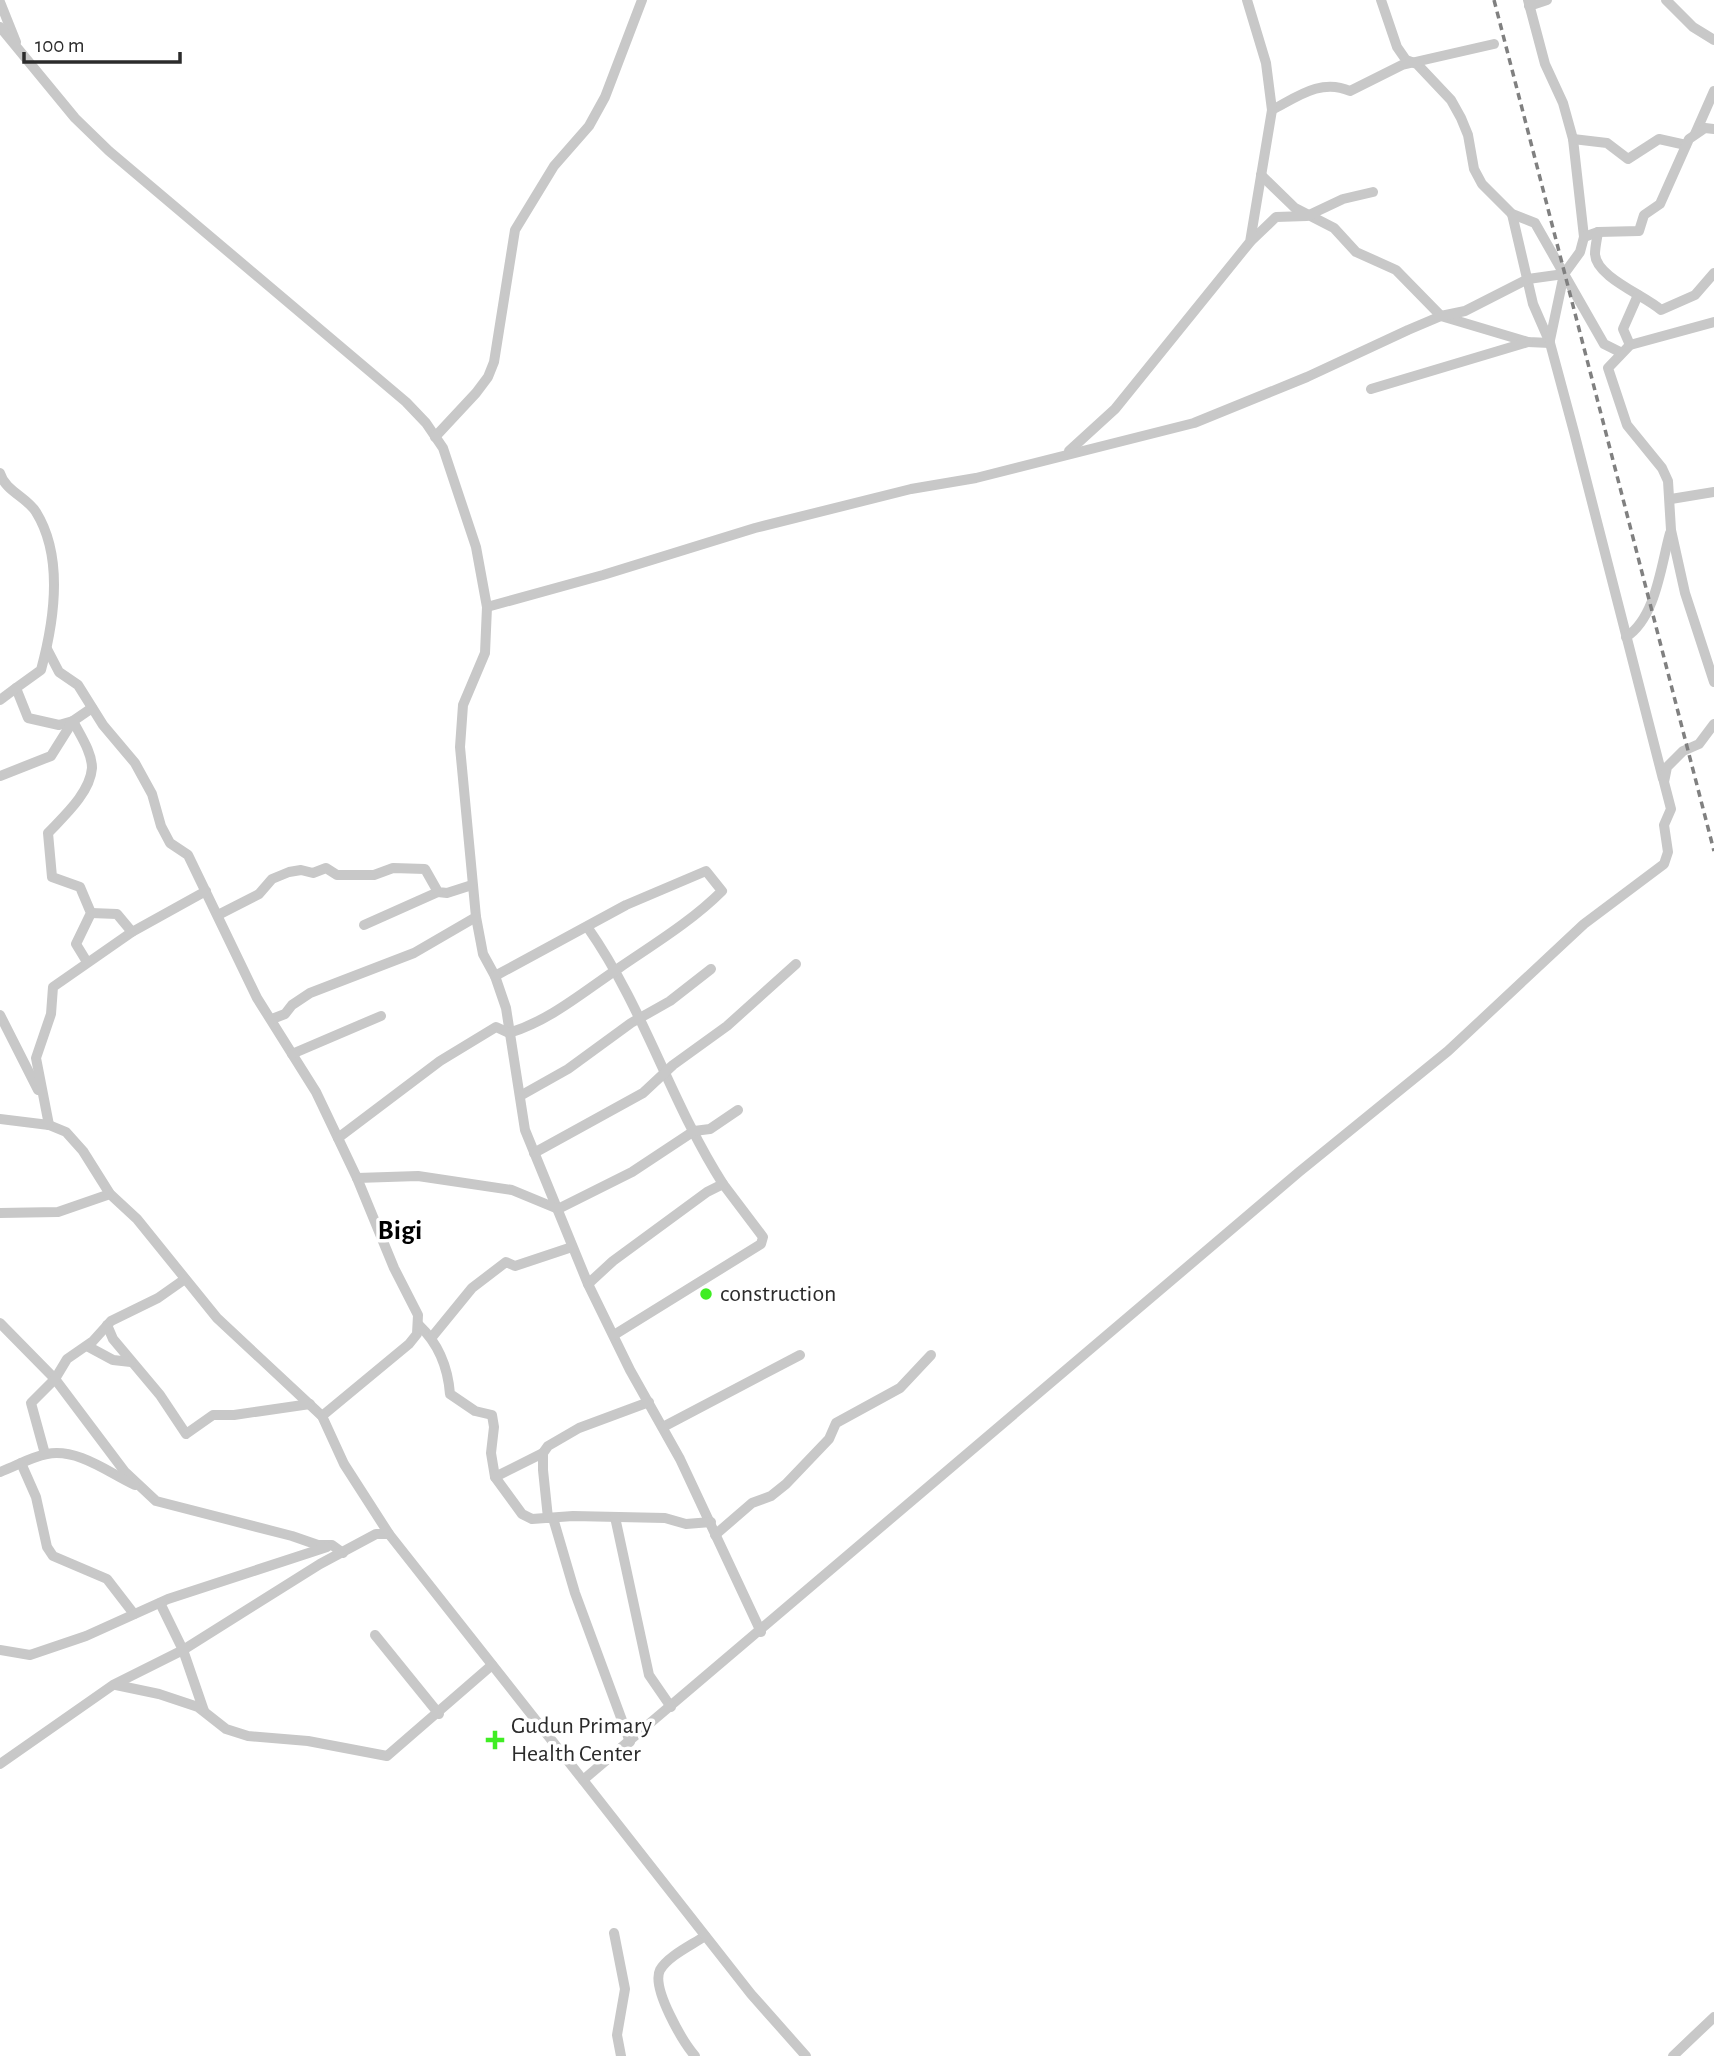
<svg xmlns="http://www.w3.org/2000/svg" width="1714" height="2056" font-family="'Alegreya Sans',sans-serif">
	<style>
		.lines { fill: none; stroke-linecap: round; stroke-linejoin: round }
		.minor { stroke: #c8c8c8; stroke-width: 10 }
		.rail { stroke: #808080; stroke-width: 3.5; stroke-dasharray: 7 5; stroke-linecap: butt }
		.poi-dot { fill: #3fed23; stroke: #fff; stroke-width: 2.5 }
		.labels { text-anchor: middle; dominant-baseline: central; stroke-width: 7; stroke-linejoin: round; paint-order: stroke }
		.poi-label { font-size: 24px; fill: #2b2b2b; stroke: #fff; text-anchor: start }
		.quarter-label { font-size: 28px; font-weight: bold; fill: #000; stroke: #fff }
	</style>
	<rect width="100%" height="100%" fill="#fff"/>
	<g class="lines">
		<g class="minor">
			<path d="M1381,0L1397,47L1406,60L1417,64L1451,100L1461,118L1468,135L1474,169L1482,184L1512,214L1535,223L1564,274L1580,252L1584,237L1573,139L1563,103L1545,64L1528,0"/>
			<path d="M1666,0L1693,27L1714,40"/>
			<path d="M0,2L16,42"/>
			<path d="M1529,6L1547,0"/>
			<path d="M0,27L75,118L109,151L406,402L426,423L443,448L476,547L487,607L485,653L463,705L460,747L476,917L483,954L495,976L506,1008L525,1130L588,1284L630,1370L680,1459L761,1632"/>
			<path d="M1272,110C1297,97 1321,78 1350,91L1402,65L1494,44"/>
			<path d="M1695,134L1714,91"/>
			<path d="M1573,139L1607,143L1628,159L1659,139L1686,145"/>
			<path d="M1261,175L1295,208L1334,228L1356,252L1396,270L1441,316L1528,342L1550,343"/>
			<path d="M1512,214L1533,304L1550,343L1574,432L1663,779"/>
			<path d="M1598,232C1597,239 1595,247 1595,254C1596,277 1644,295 1661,310L1695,295L1714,273"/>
			<path d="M1584,237L1598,232L1639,231L1644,215L1660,204L1689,139L1705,128L1714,129"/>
			<path d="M1251,241L1276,217L1307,216L1343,199L1373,192"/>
			<path d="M1714,322L1630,345L1608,368L1627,425L1662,468L1668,481L1671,530L1685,593L1714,682"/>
			<path d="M1550,340L1564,274L1604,344L1620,352"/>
			<path d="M1630,345L1623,329L1638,295"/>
			<path d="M1371,389L1528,342"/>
			<path d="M435,437L476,393L488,377L494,362L515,230L554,166L589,126L605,97L642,0"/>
			<path d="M1069,451L1115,409L1250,242L1272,110L1266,63L1247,0"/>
			<path d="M0,473C5,491 27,497 36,512C64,557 54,622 41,670L16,688L28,718L59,725L73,721C80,735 92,752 92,768C90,793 64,816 48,833L52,877L80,887L91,913L76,944L87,962"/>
			<path d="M1671,499L1714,492"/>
			<path d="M487,607L603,575L755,528L911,489L976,478L1194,423L1307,377L1408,330L1441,316L1465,311L1528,279L1564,274"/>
			<path d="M1626,637C1656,618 1661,565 1670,533"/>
			<path d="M47,649L59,672L78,685L103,725L135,763L152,794L161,826L170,843L188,855L257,998L316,1092L357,1178L394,1268L418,1315L417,1334L409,1344L322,1416"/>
			<path d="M0,700L16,688"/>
			<path d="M0,776L51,756L73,721L92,708"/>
			<path d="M91,913L117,914L132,932"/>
			<path d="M218,915L259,894L272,879L289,872L301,870L313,873L326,868L337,875H374L393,868L425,869L438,892L447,893L472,885"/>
			<path d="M364,925L438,892"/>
			<path d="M588,928C644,1008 671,1103 723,1184"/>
			<path d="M0,1015L38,1090"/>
			<path d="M272,1019L285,1014L292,1005L310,993L414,953L476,917"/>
			<path d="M292,1054L381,1016"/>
			<path d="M520,1096L568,1069L631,1023L670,1001L711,969"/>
			<path d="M0,1119L49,1125L66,1132L83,1151L110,1194L137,1219L217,1318L322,1416L344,1464L389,1534L583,1780"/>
			<path d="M49,1125L36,1058L51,1014L53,987L132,932L206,891"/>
			<path d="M338,1138L440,1061L496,1027L509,1033C551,1020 583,992 619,968C654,944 692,921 722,891L706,871L626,905L495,976"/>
			<path d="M534,1153L643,1093L673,1065L727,1026L796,964"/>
			<path d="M357,1178L418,1176L512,1190L558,1209L632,1172L694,1131L710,1129L738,1110"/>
			<path d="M0,1213L58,1212L110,1194"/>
			<path d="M588,1284L613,1261L707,1192L723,1184L763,1237L761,1244L614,1335"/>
			<path d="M0,1323L55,1379L125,1472L156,1501L292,1536L318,1545H332L343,1553"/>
			<path d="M107,1325L113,1339L160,1395L186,1434L213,1415H234L310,1404"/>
			<path d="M419,1325C439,1344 448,1368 450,1394L475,1411L492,1415L494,1427L491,1453L495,1477L522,1514L532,1519L573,1516L665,1518L686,1524L711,1522"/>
			<path d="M432,1337L472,1288L506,1262L515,1266L572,1247"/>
			<path d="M87,1346L113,1360L131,1362"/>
			<path d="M663,1427L800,1355"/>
			<path d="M45,1454L31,1403L55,1379L67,1359L93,1341L111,1321L158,1298L185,1279"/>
			<path d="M21,1463L36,1497L47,1547L53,1556L107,1579L134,1614"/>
			<path d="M0,1472C16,1466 31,1457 47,1454C78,1448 109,1473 135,1485"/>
			<path d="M495,1477L543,1453"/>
			<path d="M615,1517L649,1675L671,1707"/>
			<path d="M548,1518L543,1470V1453L548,1446L579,1428L649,1402"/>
			<path d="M553,1518L575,1593L630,1742"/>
			<path d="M715,1535L752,1503L771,1496L786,1484L829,1439L836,1423L900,1388L931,1355"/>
			<path d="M160,1603L183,1650L204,1711"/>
			<path d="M375,1635L439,1714"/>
			<path d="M0,1650L30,1655L86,1636L168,1599L327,1547"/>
			<path d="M116,1685L159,1694L198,1707L226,1729L248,1736L308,1741L387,1756L492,1665"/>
			<path d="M0,1764L113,1685L183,1650L320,1564L376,1534H389"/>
			<path d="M614,1933L625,1989L617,2035L621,2056"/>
			<path d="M695,2056C683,2042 651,1988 660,1970C668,1956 692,1945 705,1936"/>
			<path d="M806,2056L751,1994L583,1780L1299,1172L1448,1051L1584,924L1664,864L1668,852L1664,825L1671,809L1664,782L1667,767L1683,751L1699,744L1714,724"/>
			<path d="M1673,2056L1714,2017"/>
		</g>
		<path class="rail" d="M1494,0L1714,851"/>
	</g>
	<g class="poi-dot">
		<circle cx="706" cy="1294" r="7"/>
		<path d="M491.5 1729.5h7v7h7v7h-7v7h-7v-7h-7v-7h7z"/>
	</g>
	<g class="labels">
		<g class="poi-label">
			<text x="720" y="1294">construction</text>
			<text x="511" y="1726">Gudun Primary<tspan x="511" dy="28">Health Center</tspan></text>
		</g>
		<g class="quarter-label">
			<text x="400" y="1231">Bigi</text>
		</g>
	</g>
	<path d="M24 52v10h156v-10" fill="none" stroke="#2b2b2b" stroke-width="3.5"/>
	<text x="35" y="52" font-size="21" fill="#2b2b2b" stroke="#ffffff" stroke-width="5" paint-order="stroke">100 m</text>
</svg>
